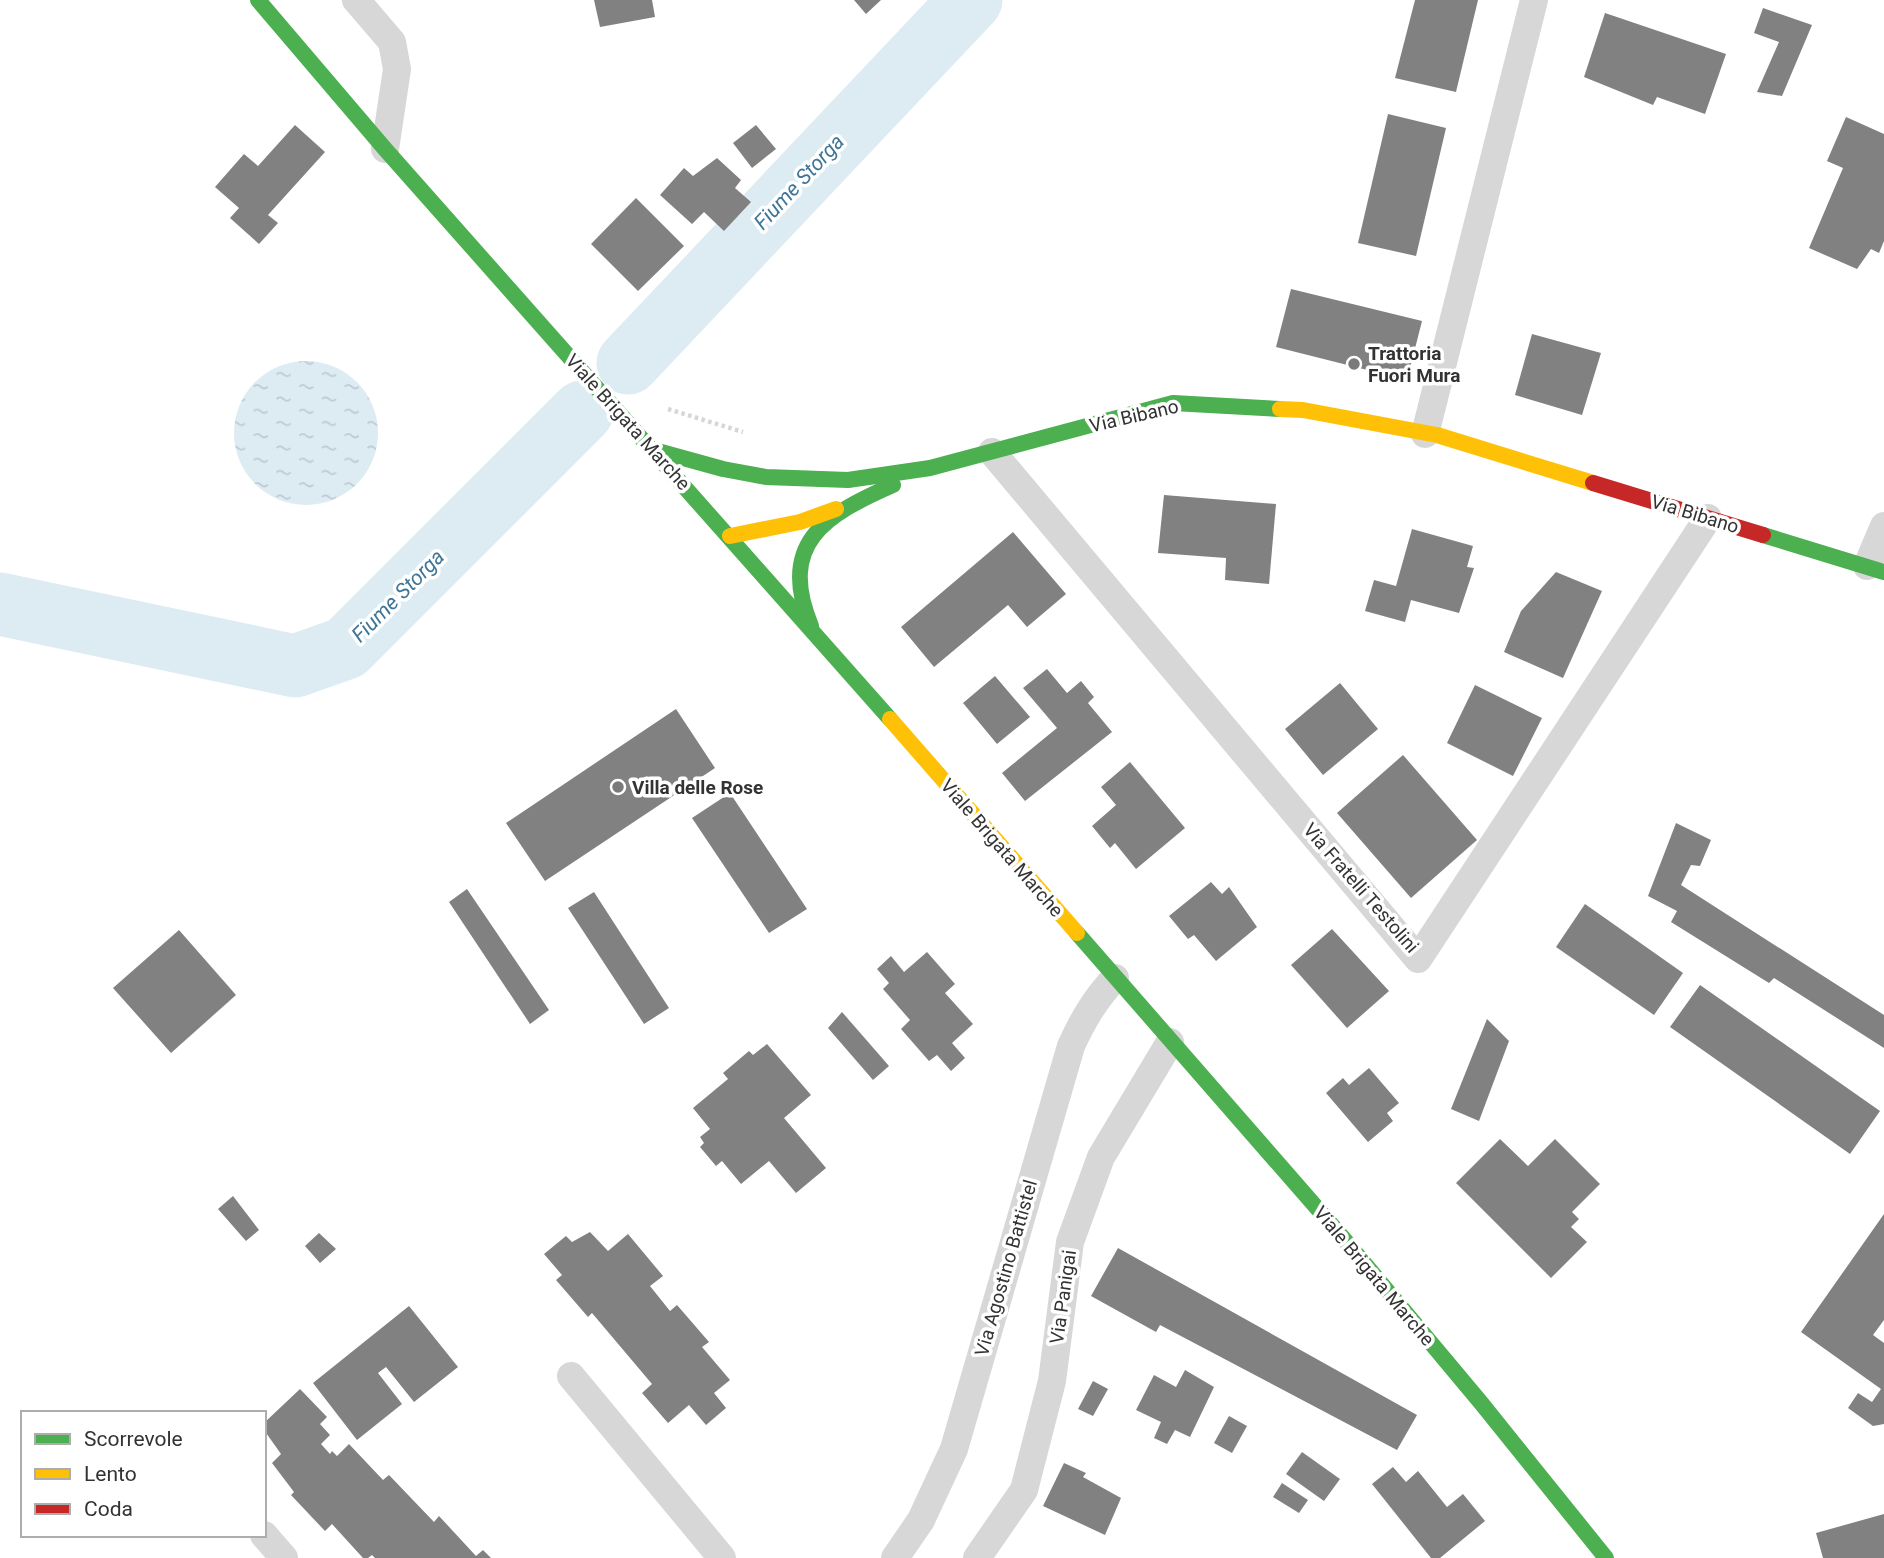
<svg xmlns="http://www.w3.org/2000/svg" width="1884" height="1558" font-family="Roboto,sans-serif">
	<style>
		.water { fill: url(#water-ripples) }
		.lines { fill: none; stroke-linecap: round; stroke-linejoin: round }
		.river { stroke: #ddebf3; stroke-width: 63 }
		.building { fill: #818181 }
		.path { stroke: #d6d6d6; stroke-width: 4.5; stroke-dasharray: 3.5 3.5; stroke-linecap: butt }
		.street { stroke: #d7d7d7; stroke-width: 28 }
		.fast { stroke: #4caf50; stroke-width: 16 }
		.slow { stroke: #ffc107; stroke-width: 16 }
		.jam { stroke: #c62828; stroke-width: 16 }
		.poi-dot { fill: #7a7a7a; stroke: #fff; stroke-width: 2.5 }
		.labels { text-anchor: middle; dominant-baseline: central; stroke-width: 7; stroke-linejoin: round; paint-order: stroke }
		.poi-label { font-size: 19px; font-weight: bold; fill: #333; stroke: #fff; text-anchor: start }
		.street-label { font-size: 19px; fill: #333; stroke: #fff }
		.water-label { font-size: 21px; font-style: italic; fill: #3f7597; stroke: #fff }
	</style>
	<defs>
		<pattern id="water-ripples" width="26" height="14" patternUnits="userSpaceOnUse" patternTransform="scale(1.75)"><rect width="26" height="14" fill="#ddebf3"/><path d="M2 4q2-2 4 0t4 0M15 11q2-2 4 0t4 0" fill="none" stroke="#becad1"/></pattern>
	</defs>
	<rect width="100%" height="100%" fill="#fff"/>
	<circle class="water" cx="306" cy="433" r="72"/>
	<g class="lines">
		<g class="river">
			<path d="M628,363L971,0"/>
			<path d="M0,604L295,666L346,648L582,412"/>
		</g>
	</g>
	<g class="building">
		<path d="M594,0H652L655,17L600,27Z"/>
		<path d="M854,0H881L866,14Z"/>
		<path d="M1415,0H1478L1456,92L1395,78Z"/>
		<path d="M1763,8L1812,25L1782,96L1757,92L1779,42L1754,33Z"/>
		<path d="M1605,13L1726,54L1705,114L1657,97L1653,105L1584,77Z"/>
		<path d="M1388,114L1446,128L1416,256L1358,243Z"/>
		<path d="M1846,117L1884,134V241L1879,253L1871,249L1857,269L1809,248L1843,168L1827,161Z"/>
		<path d="M295,125L325,152L268,215L278,223L259,244L230,218L239,208L215,187L244,154L258,166Z"/>
		<path d="M756,125L776,149L752,168L733,143Z"/>
		<path d="M717,158L741,180L735,188L751,202L724,231L704,212L692,224L660,195L684,168L693,176Z"/>
		<path d="M636,198L684,246L638,291L591,244Z"/>
		<path d="M1291,289L1422,321L1407,380L1276,347Z"/>
		<path d="M1532,334L1601,353L1582,415L1515,395Z"/>
		<path d="M1164,495L1276,504L1269,584L1225,580L1226,558L1158,553Z"/>
		<path d="M1412,529L1473,546L1467,567L1474,568L1459,613L1411,600L1405,622L1365,611L1374,580L1396,586Z"/>
		<path d="M1013,532L1066,594L1027,627L1008,605L934,667L901,627Z"/>
		<path d="M1556,572L1602,591L1563,678L1504,652L1521,611Z"/>
		<path d="M1047,669L1067,693L1081,681L1094,697L1088,703L1112,732L1025,801L1002,773L1057,728L1023,688Z"/>
		<path d="M995,676L1030,717L997,744L963,703Z"/>
		<path d="M1340,683L1378,729L1323,775L1285,729Z"/>
		<path d="M1475,685L1542,718L1513,776L1447,743Z"/>
		<path d="M676,709L715,768L545,881L506,823Z"/>
		<path d="M1403,755L1477,840L1411,898L1337,813Z"/>
		<path d="M1130,762L1185,828L1136,869L1115,843L1110,848L1092,826L1116,805L1101,787Z"/>
		<path d="M730,793L807,909L769,933L692,818Z"/>
		<path d="M1676,823L1711,840L1700,866L1691,865L1681,885L1884,1015V1048L1774,978L1769,983L1671,922L1677,911L1648,896Z"/>
		<path d="M1211,882L1222,894L1229,887L1257,927L1216,961L1194,935L1188,939L1169,916Z"/>
		<path d="M467,889L549,1010L530,1024L449,902Z"/>
		<path d="M594,892L669,1008L644,1024L568,908Z"/>
		<path d="M1585,904L1683,973L1654,1015L1556,947Z"/>
		<path d="M1332,929L1389,991L1347,1028L1291,965Z"/>
		<path d="M179,930L236,995L171,1053L113,988Z"/>
		<path d="M927,952L955,984L945,993L973,1024L952,1043L965,1058L951,1071L937,1055L929,1061L901,1029L910,1020L883,989L889,983L877,969L891,956L904,972Z"/>
		<path d="M1700,985L1880,1111L1850,1154L1670,1027Z"/>
		<path d="M842,1012L889,1066L873,1080L828,1028Z"/>
		<path d="M1487,1019L1509,1041L1479,1121L1451,1109Z"/>
		<path d="M767,1044L811,1095L784,1118L826,1168L796,1193L769,1161L741,1184L722,1161L716,1166L700,1147L704,1143L700,1137L710,1129L693,1108L728,1079L723,1073L749,1051L753,1055Z"/>
		<path d="M1369,1068L1399,1103L1387,1113L1393,1121L1368,1142L1326,1093L1343,1078L1349,1085Z"/>
		<path d="M1500,1139L1528,1166L1555,1139L1600,1184L1572,1212L1579,1219L1571,1227L1587,1242L1551,1278L1456,1183Z"/>
		<path d="M233,1196L259,1230L246,1241L218,1209Z"/>
		<path d="M1884,1214V1320L1873,1335L1884,1343V1424L1873,1426L1848,1408L1858,1393L1872,1402L1881,1389L1801,1332Z"/>
		<path d="M590,1232L608,1251L628,1234L663,1276L650,1286L670,1311L677,1305L709,1342L702,1347L730,1380L714,1393L726,1408L706,1425L689,1405L668,1423L642,1393L652,1384L592,1313L588,1317L556,1280L562,1275L544,1254L566,1236L572,1242Z"/>
		<path d="M319,1233L336,1249L320,1263L305,1246Z"/>
		<path d="M1118,1248L1417,1415L1397,1450L1160,1325L1156,1332L1091,1296Z"/>
		<path d="M409,1306L458,1367L414,1402L386,1367L378,1373L402,1404L357,1440L313,1383Z"/>
		<path d="M1185,1370L1214,1387L1190,1437L1175,1430L1167,1444L1154,1438L1161,1422L1136,1410L1154,1375L1176,1387Z"/>
		<path d="M1093,1381L1108,1389L1093,1416L1078,1409Z"/>
		<path d="M300,1389L327,1417L320,1424L330,1435L321,1444L330,1454L332,1451L337,1456L349,1444L383,1480L389,1475L434,1522L439,1516L476,1556L483,1550L491,1558H375L372,1555L368,1558H363L332,1524L325,1531L291,1495L294,1492L272,1463L281,1454L264,1430V1423Z"/>
		<path d="M1229,1416L1247,1426L1232,1453L1214,1443Z"/>
		<path d="M1302,1452L1340,1479L1324,1501L1286,1474Z"/>
		<path d="M1064,1463L1086,1473L1083,1477L1121,1498L1105,1535L1043,1506Z"/>
		<path d="M1393,1467L1406,1482L1418,1471L1447,1507L1463,1494L1485,1521L1440,1558H1431L1372,1484Z"/>
		<path d="M1282,1483L1308,1500L1299,1513L1273,1497Z"/>
		<path d="M1884,1514V1558H1823L1816,1533Z"/>
	</g>
	<g class="lines">
		<path class="path" d="M668,409L743,432"/>
		<g class="street">
			<path d="M356,0L392,42L397,69L385,149"/>
			<path d="M1425,434L1534,0"/>
			<path d="M992,452L1418,959L1708,518"/>
			<path d="M1867,566L1884,526"/>
			<path d="M571,1376L722,1558"/>
			<path d="M264,1535L284,1558"/>
			<path d="M895,1558L921,1520L954,1449L1071,1046C1083,1020 1095,999 1115,978"/>
			<path d="M977,1558L1024,1490L1052,1381L1070,1242L1101,1157L1170,1042"/>
		</g>
		<g class="fast">
			<path d="M258,0L385,149L890,719"/>
			<path d="M654,450L723,469L766,477L848,480L930,468L1173,403L1280,409"/>
			<path d="M1763,535L1884,572"/>
			<path d="M811,626C777,543 825,515 893,485"/>
			<path d="M1077,933L1344,1239L1482,1404L1606,1558"/>
		</g>
		<g class="slow">
			<path d="M1280,409L1303,410L1437,435L1593,483"/>
			<path d="M730,536L800,522L836,509"/>
			<path d="M890,719L1077,933"/>
		</g>
		<path class="jam" d="M1593,483L1763,535"/>
	</g>
	<g class="poi-dot">
		<circle cx="1354" cy="364" r="7"/>
		<circle cx="618" cy="787" r="7"/>
	</g>
	<g class="labels">
		<g class="poi-label">
			<text x="1368" y="353">Trattoria<tspan x="1368" dy="22">Fuori Mura</tspan></text>
			<text x="632" y="787">Villa delle Rose</text>
		</g>
		<g class="street-label">
			<text transform="translate(1134 416) rotate(-13)">Via Bibano</text>
			<text transform="translate(628 422) rotate(48)">Viale Brigata Marche</text>
			<text transform="translate(1695 514) rotate(17)">Via Bibano</text>
			<text transform="translate(1002 848) rotate(49)">Viale Brigata Marche</text>
			<text transform="translate(1361 888) rotate(49)">Via Fratelli Testolini</text>
			<text transform="translate(1006 1268) rotate(-74)">Via Agostino Battistel</text>
			<text transform="translate(1374 1276) rotate(50)">Viale Brigata Marche</text>
			<text transform="translate(1063 1297) rotate(-82)">Via Panigai</text>
		</g>
		<g class="water-label">
			<text transform="translate(799 182) rotate(-47)">Fiume Storga</text>
			<text transform="translate(398 596) rotate(-45)">Fiume Storga</text>
		</g>
	</g>
	<rect x="21" y="1411" width="245" height="126" fill="#ffffff" stroke="#adadad" stroke-width="2"/>
	<rect x="35" y="1434" width="35" height="10" fill="#4caf50" stroke="#adadad" stroke-width="2"/>
	<text x="84" y="1446" font-size="21" fill="#333333">Scorrevole</text>
	<rect x="35" y="1469" width="35" height="10" fill="#ffc107" stroke="#adadad" stroke-width="2"/>
	<text x="84" y="1481" font-size="21" fill="#333333">Lento</text>
	<rect x="35" y="1504" width="35" height="10" fill="#c62828" stroke="#adadad" stroke-width="2"/>
	<text x="84" y="1516" font-size="21" fill="#333333">Coda</text>
</svg>
